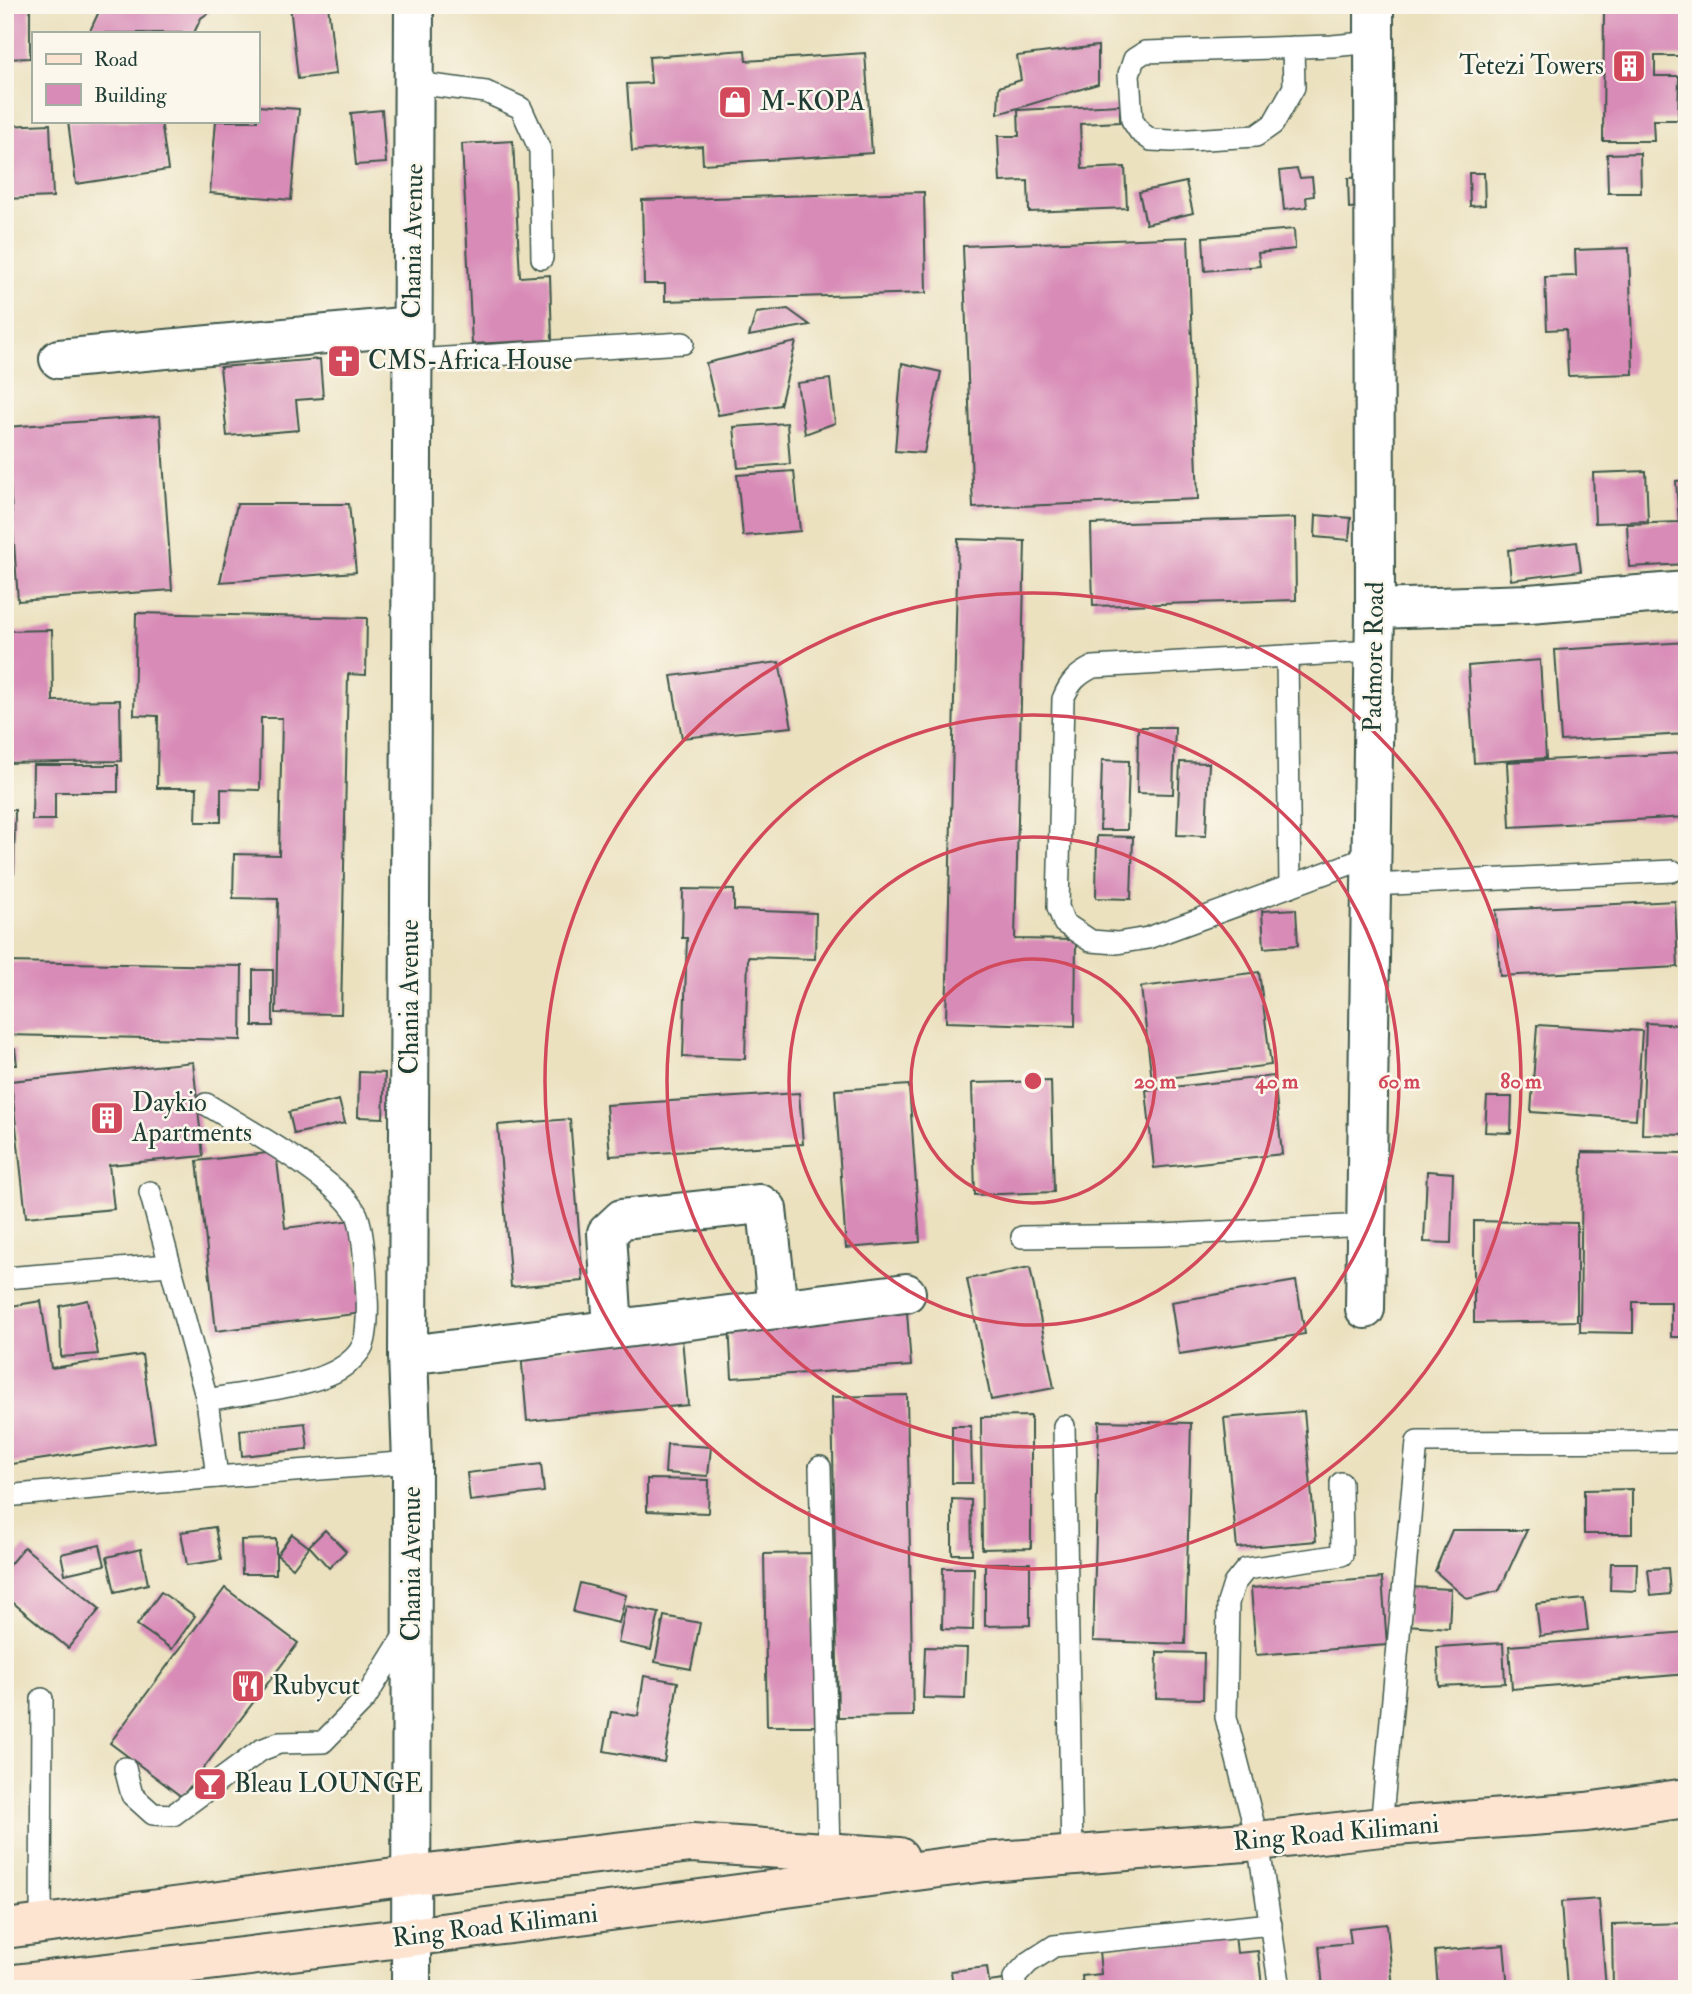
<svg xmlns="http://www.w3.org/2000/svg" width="1692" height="1994" font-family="'IM FELL Double Pica',serif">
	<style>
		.building { fill: #d88bb7 }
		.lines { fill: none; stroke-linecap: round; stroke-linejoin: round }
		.service-casing { stroke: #3e5649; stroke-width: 24 }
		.minor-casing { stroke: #3e5649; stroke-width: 42 }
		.secondary-casing { stroke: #3e5649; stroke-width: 42 }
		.service { stroke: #fff; stroke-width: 21 }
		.minor { stroke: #fff; stroke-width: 38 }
		.secondary { stroke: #fde4d1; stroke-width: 38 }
		.ring { fill: none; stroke: #d1495b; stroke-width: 3.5 }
		.labels { text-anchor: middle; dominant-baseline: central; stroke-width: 5; stroke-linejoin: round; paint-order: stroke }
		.poi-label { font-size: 26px; fill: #1f3d34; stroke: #fbf7ec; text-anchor: start }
		.street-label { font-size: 26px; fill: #1f3d34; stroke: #fbf7ec }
		.centre { fill: #d1495b; stroke: #fbf7ec; stroke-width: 3.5 }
		.ring-label { font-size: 21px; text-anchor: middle; font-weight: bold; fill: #d1495b; stroke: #fbf7ec; stroke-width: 5; stroke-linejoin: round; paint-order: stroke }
	</style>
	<rect width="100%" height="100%" fill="#fbf7ec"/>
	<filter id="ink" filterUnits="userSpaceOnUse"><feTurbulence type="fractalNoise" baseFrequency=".0143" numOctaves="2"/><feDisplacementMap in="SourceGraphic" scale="14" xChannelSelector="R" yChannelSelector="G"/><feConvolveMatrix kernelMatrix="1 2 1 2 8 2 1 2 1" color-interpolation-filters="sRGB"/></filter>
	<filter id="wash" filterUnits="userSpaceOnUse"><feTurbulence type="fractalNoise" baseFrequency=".00686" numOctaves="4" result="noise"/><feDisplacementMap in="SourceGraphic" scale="28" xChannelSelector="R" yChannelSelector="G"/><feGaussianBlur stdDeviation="1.57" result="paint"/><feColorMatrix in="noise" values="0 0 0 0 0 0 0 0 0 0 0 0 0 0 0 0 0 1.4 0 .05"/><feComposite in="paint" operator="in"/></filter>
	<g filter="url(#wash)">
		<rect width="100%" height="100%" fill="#ebe1bf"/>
		<g id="blocks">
			<g class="building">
				<path d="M5,5H30V58L5,59Z"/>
				<path d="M102,5H220L201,18L194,33H89Z"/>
				<path d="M290,5H328L336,74L298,79Z"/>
				<path d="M1604,5H1687V56H1655V76H1679L1678,120H1653L1654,141H1603Z"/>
				<path d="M1098,46V84L998,114L999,87L1021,80L1017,56Z"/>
				<path d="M745,50L746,61L865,53L872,153L703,164L702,146L632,151L627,84L651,83L649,57Z"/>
				<path d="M1120,105V122L1080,124L1082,169L1125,167L1127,208L1029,212L1028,181L1000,182L998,136H1019L1018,110Z"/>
				<path d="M257,106L299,109L291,200L210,193L216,121H257Z"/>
				<path d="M382,110L386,163L356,165L351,113Z"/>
				<path d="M68,121H161L168,170L76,184Z"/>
				<path d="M50,124L53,197L5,199V126Z"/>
				<path d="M513,141L520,277L550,275L552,340L472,344L462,144Z"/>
				<path d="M1640,153L1641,193H1608L1607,154Z"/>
				<path d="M1297,169L1300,178L1312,177L1314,196L1306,197L1307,207L1284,210L1280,171Z"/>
				<path d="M1469,173H1484L1485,205L1470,206Z"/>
				<path d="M1366,177V207L1349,208L1348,178Z"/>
				<path d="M1186,182L1193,213L1146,224L1139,192Z"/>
				<path d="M924,192L926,293L665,301V284H644L642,200Z"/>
				<path d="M1294,229L1295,249L1258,253L1260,266L1205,271L1203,237Z"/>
				<path d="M1188,237L1198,499L973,508L963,246Z"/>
				<path d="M1629,248L1633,374L1568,376L1566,329L1547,330L1545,277L1576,276L1575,250Z"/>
				<path d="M788,309L810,325L749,336L756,313Z"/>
				<path d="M796,342L780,405L718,415L706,363Z"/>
				<path d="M320,359L323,398L296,400L299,430L227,436L220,367Z"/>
				<path d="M902,363L941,372L924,453L895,451Z"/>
				<path d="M830,379L835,423L805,434L797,383Z"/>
				<path d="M160,416L172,590L18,601L6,427Z"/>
				<path d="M787,423L790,464L738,468L734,427Z"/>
				<path d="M794,471L800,531L743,536L737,475Z"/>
				<path d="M1646,471L1648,521L1595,523L1593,473Z"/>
				<path d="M1687,480V564L1629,567L1627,524L1679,522L1676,481Z"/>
				<path d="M237,504H349L356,572L220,582Z"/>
				<path d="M1316,515L1351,518L1349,540L1315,537Z"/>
				<path d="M1295,518L1296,600L1093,606L1091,524Z"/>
				<path d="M958,539L1025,541L1015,939L1076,940L1075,1026L946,1022Z"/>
				<path d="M1577,542L1581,571L1511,580L1508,550Z"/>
				<path d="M136,613L367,618L366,675L348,674L341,1014L276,1013L278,899L233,898L234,854L279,855L282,718H261L260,790L221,789V822H196L197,788H157L158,716L134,715Z"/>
				<path d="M52,630L53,701L120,700L121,761L5,763V631Z"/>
				<path d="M1687,642V734L1561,741L1555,650Z"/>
				<path d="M1540,660L1546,758L1474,763L1468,666Z"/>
				<path d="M779,662L792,727L682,738L671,676Z"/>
				<path d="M1138,727H1175L1173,794L1137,793Z"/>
				<path d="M1683,753L1687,817L1510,827L1507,762Z"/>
				<path d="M1102,760L1129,761L1127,830H1100Z"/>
				<path d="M1180,762L1209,763L1206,836L1177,835Z"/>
				<path d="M33,765H118V792H55V820H32Z"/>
				<path d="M5,810H15L14,874H5Z"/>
				<path d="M1097,836L1133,837L1131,899L1096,898Z"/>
				<path d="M683,889L734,890V910L816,913L815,959L748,957L745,1059L683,1057L687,938H682Z"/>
				<path d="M1675,901L1678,967L1500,976L1496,910Z"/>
				<path d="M1296,909L1298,945L1264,948L1262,911Z"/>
				<path d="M5,962L242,966L241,1040L5,1035Z"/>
				<rect x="253" y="970" width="20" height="56"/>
				<path d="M1259,972L1271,1065L1152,1080L1141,987Z"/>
				<path d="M1646,1023L1687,1025V1135L1642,1134Z"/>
				<path d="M1537,1025L1642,1031L1636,1119L1531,1112Z"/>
				<path d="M15,1049L17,1065H5V1050Z"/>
				<path d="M193,1062L203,1156L109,1165L114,1209L26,1217L11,1081Z"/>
				<path d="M359,1072L385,1073L383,1118L358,1117Z"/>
				<path d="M1274,1076L1282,1154L1154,1168L1146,1090Z"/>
				<path d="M1051,1081L1054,1192L975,1195L972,1083Z"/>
				<path d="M909,1085L920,1242L846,1248L835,1090Z"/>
				<path d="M799,1093L803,1144L610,1156L606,1105Z"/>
				<path d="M1487,1097H1512L1511,1133L1485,1132Z"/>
				<path d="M339,1100L345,1123L294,1134L289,1112Z"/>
				<path d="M570,1119L583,1281L511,1287L498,1125Z"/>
				<path d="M276,1152L285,1228L352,1220L363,1313L216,1331L197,1161Z"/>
				<path d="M1582,1152L1687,1153V1337H1671V1302H1633V1333L1580,1332Z"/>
				<path d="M1427,1171L1453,1173L1451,1243L1424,1242Z"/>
				<path d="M1474,1221L1577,1223V1321L1474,1323Z"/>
				<path d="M1030,1267L1054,1388L991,1400L967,1279Z"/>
				<path d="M1296,1281L1305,1334L1179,1354L1171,1302Z"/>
				<path d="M88,1300L98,1354L61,1357L60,1306Z"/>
				<path d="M41,1301L51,1368L142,1355L155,1442L5,1465V1307Z"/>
				<path d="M907,1312L911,1366L732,1378L729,1324Z"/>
				<path d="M682,1338L688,1405L527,1421L521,1353Z"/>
				<path d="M907,1395L913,1716L838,1717L832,1397Z"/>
				<path d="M1304,1411L1316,1541L1237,1548L1224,1418Z"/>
				<path d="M1031,1416V1548L982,1549L981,1417Z"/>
				<path d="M1099,1421L1191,1423L1185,1644L1093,1641Z"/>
				<path d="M305,1423L308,1449L242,1456L240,1430Z"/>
				<path d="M952,1426H971L972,1483H952Z"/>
				<path d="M667,1444L711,1447L708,1476L665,1473Z"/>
				<path d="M541,1464L544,1492L470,1501L467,1473Z"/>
				<path d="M647,1479L709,1480L708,1513L647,1511Z"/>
				<path d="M1632,1489V1534H1584V1490Z"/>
				<path d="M952,1499L971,1500L972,1554H952Z"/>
				<path d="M215,1527L221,1560L187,1565L181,1532Z"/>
				<path d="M325,1530L346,1551L329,1568L309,1546Z"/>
				<path d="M1452,1530H1527L1499,1591L1467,1599L1435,1571Z"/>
				<path d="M292,1534L309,1547L293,1568L277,1555Z"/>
				<path d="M276,1539V1574H242L241,1540Z"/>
				<path d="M100,1545L105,1565L65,1574L61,1554Z"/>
				<path d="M24,1547L100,1609L68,1648L5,1596V1570Z"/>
				<path d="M141,1549L148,1584L115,1592L107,1557Z"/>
				<path d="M812,1553L816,1726H767L764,1554Z"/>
				<path d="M985,1563H1030V1625L985,1626Z"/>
				<path d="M1611,1563H1637L1636,1591L1610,1590Z"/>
				<path d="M943,1568H974L973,1630L942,1629Z"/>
				<path d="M1668,1568L1670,1594L1651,1596L1648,1569Z"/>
				<path d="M1382,1578L1387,1645L1256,1655L1251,1588Z"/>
				<path d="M580,1583L626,1595L619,1623L573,1612Z"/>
				<path d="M1409,1587L1451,1589L1449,1628L1407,1625Z"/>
				<path d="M225,1588L298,1643L182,1797L110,1743Z"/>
				<path d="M161,1592L195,1616L172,1649L137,1625Z"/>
				<path d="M1584,1599L1588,1630L1540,1636L1536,1604Z"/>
				<path d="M626,1606L659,1613L651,1650L618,1643Z"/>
				<path d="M664,1616L700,1623L691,1669L655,1662Z"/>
				<path d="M1687,1632V1674L1512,1689L1509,1646Z"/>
				<path d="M1503,1643L1505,1683L1439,1686L1437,1647Z"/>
				<path d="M925,1647L967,1648L965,1699L923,1698Z"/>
				<path d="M1157,1652L1204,1653L1203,1699L1156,1698Z"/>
				<path d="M644,1676L678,1682L664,1762L604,1751L611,1712L638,1716Z"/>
				<path d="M1599,1899L1606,1989H1567L1561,1902Z"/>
				<path d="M1687,1923V1989H1613L1612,1925Z"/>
				<path d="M1387,1924L1393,1989H1323L1319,1946L1351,1943L1349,1928Z"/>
				<path d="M1235,1935L1237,1953L1258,1951L1262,1986L1243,1989H1083L1082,1976L1101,1974L1099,1950Z"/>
				<path d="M1504,1945L1508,1989H1438L1435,1951Z"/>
				<path d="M987,1967L989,1982L1004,1980L1005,1989H942V1987L953,1986L951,1971Z"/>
			</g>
		</g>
	</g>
	<g filter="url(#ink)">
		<use href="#blocks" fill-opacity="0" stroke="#3e5649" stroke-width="2"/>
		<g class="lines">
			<g class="service-casing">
				<g id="service">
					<path d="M1293,47L1294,87L1273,124L1256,136L1172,141L1151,140L1140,132L1132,120L1129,74L1134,59L1145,52L1332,46L1374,42"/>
					<path d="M415,83L486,92L521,108L540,150L542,258"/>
					<path d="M414,360L683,343"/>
					<path d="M1287,656L1290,886"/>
					<path d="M1372,856L1148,938L1117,943L1091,941L1064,923L1058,907L1063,699C1070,682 1077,675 1093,667L1374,651"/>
					<path d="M1371,885L1673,871"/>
					<path d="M206,1104C243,1127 335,1177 356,1213C364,1227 366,1280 367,1298C368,1308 367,1336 363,1345C359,1354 349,1363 341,1368C312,1387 243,1393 207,1400L217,1477"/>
					<path d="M150,1192L207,1400"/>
					<path d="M1022,1237L1162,1235L1367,1225"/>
					<path d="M5,1278L169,1265"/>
					<path d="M1064,1426L1072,1855"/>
					<path d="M820,1467L829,1852"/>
					<path d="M5,1496L217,1477L412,1462"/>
					<path d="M125,1768L132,1795L153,1814L173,1815L261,1750L279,1743L323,1742L365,1699L407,1631"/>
					<path d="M1381,1827L1417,1442L1687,1441"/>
					<path d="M41,1924L42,1699"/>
					<path d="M1016,1989L1014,1978L1028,1963L1054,1946L1271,1924"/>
					<path d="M1280,1989L1258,1841L1226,1717L1228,1603L1234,1584L1246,1569L1342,1555L1341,1483"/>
				</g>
			</g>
			<g class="minor-casing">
				<g id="minor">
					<path d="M59,359L412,326"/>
					<path d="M1375,609L1529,604L1687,591"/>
					<path d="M1365,1309L1375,609L1374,5"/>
					<path d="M613,1329L607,1233L622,1219L760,1204L767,1209L778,1309"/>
					<path d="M408,1355L906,1293"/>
					<path d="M411,1989L412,1462L408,1355L414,5"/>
				</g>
			</g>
			<g class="secondary-casing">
				<g id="secondary">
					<path d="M5,1929L410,1876L692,1843L899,1857"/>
					<path d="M5,1985L410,1937L985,1862L1258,1841L1381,1827L1586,1812L1687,1798"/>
				</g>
			</g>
			<use href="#service" class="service"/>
			<use href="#minor" class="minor"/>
			<use href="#secondary" class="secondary"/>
		</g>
	</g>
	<g class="ring">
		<circle cx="1033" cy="1081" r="122"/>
		<circle cx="1033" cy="1081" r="244"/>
		<circle cx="1033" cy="1081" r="366"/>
		<circle cx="1033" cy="1081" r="488"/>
	</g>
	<defs>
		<g id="building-square" transform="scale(1.75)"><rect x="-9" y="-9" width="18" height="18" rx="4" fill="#d1495b" stroke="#fbf7ec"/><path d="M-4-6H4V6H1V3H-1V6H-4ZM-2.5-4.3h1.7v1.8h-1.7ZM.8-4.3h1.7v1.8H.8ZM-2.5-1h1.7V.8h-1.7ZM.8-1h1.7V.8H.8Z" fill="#fff"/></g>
		<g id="shop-square" transform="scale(1.75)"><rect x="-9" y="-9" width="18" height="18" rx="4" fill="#d1495b" stroke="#fbf7ec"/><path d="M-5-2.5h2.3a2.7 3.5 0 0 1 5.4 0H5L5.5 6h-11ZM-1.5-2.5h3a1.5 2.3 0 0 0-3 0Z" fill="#fff"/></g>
		<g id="church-square" transform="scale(1.75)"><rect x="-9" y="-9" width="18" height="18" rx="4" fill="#d1495b" stroke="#fbf7ec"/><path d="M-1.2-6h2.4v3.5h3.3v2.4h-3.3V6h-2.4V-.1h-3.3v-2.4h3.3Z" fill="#fff"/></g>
		<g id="restaurant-square" transform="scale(1.75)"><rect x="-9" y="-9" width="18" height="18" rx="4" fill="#d1495b" stroke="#fbf7ec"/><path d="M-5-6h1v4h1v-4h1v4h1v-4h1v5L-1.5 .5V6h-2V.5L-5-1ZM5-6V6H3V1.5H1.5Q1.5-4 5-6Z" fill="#fff"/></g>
		<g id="bar-square" transform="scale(1.75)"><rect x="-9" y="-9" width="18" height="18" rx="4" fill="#d1495b" stroke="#fbf7ec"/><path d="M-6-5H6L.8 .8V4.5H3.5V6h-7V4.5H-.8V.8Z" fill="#fff"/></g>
	</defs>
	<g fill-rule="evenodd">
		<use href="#building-square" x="1629" y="66"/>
		<use href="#shop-square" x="735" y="102"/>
		<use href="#church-square" x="344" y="361"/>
		<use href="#building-square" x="107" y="1118"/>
		<use href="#restaurant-square" x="248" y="1686"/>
		<use href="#bar-square" x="210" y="1784"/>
	</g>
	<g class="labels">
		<g class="poi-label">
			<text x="1604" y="66" text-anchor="end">Tetezi Towers</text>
			<text x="760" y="102">M-KOPA</text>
			<text x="368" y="361">CMS-Africa House</text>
			<text x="132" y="1103">Daykio<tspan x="132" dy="30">Apartments</tspan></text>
			<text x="272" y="1686">Rubycut</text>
			<text x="234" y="1784">Bleau LOUNGE</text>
		</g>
		<g class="street-label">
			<text transform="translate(413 241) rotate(-89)">Chania Avenue</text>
			<text transform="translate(1374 657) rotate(-89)">Padmore Road</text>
			<text transform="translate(410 997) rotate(-90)">Chania Avenue</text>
			<text transform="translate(412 1564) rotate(-90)">Chania Avenue</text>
			<text transform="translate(1336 1833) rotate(-5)">Ring Road Kilimani</text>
			<text transform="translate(495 1926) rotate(-7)">Ring Road Kilimani</text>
		</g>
	</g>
	<circle cx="1033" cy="1081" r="10" class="centre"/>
	<g class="ring-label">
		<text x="1155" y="1088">20 m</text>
		<text x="1277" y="1088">40 m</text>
		<text x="1399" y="1088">60 m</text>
		<text x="1521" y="1088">80 m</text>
	</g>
	<rect width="1692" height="1994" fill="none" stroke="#fbf7ec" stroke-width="28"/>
	<rect x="32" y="32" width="228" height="91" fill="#fbf7ec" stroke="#a3ada2" stroke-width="2"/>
	<rect x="46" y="54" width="35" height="10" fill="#fde4d1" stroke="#a3ada2" stroke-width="2"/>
	<text x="94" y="66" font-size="21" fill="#1f3d34">Road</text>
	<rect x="46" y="84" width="35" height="21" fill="#d88bb7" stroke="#a3ada2" stroke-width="2"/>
	<text x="94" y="102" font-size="21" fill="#1f3d34">Building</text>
</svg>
